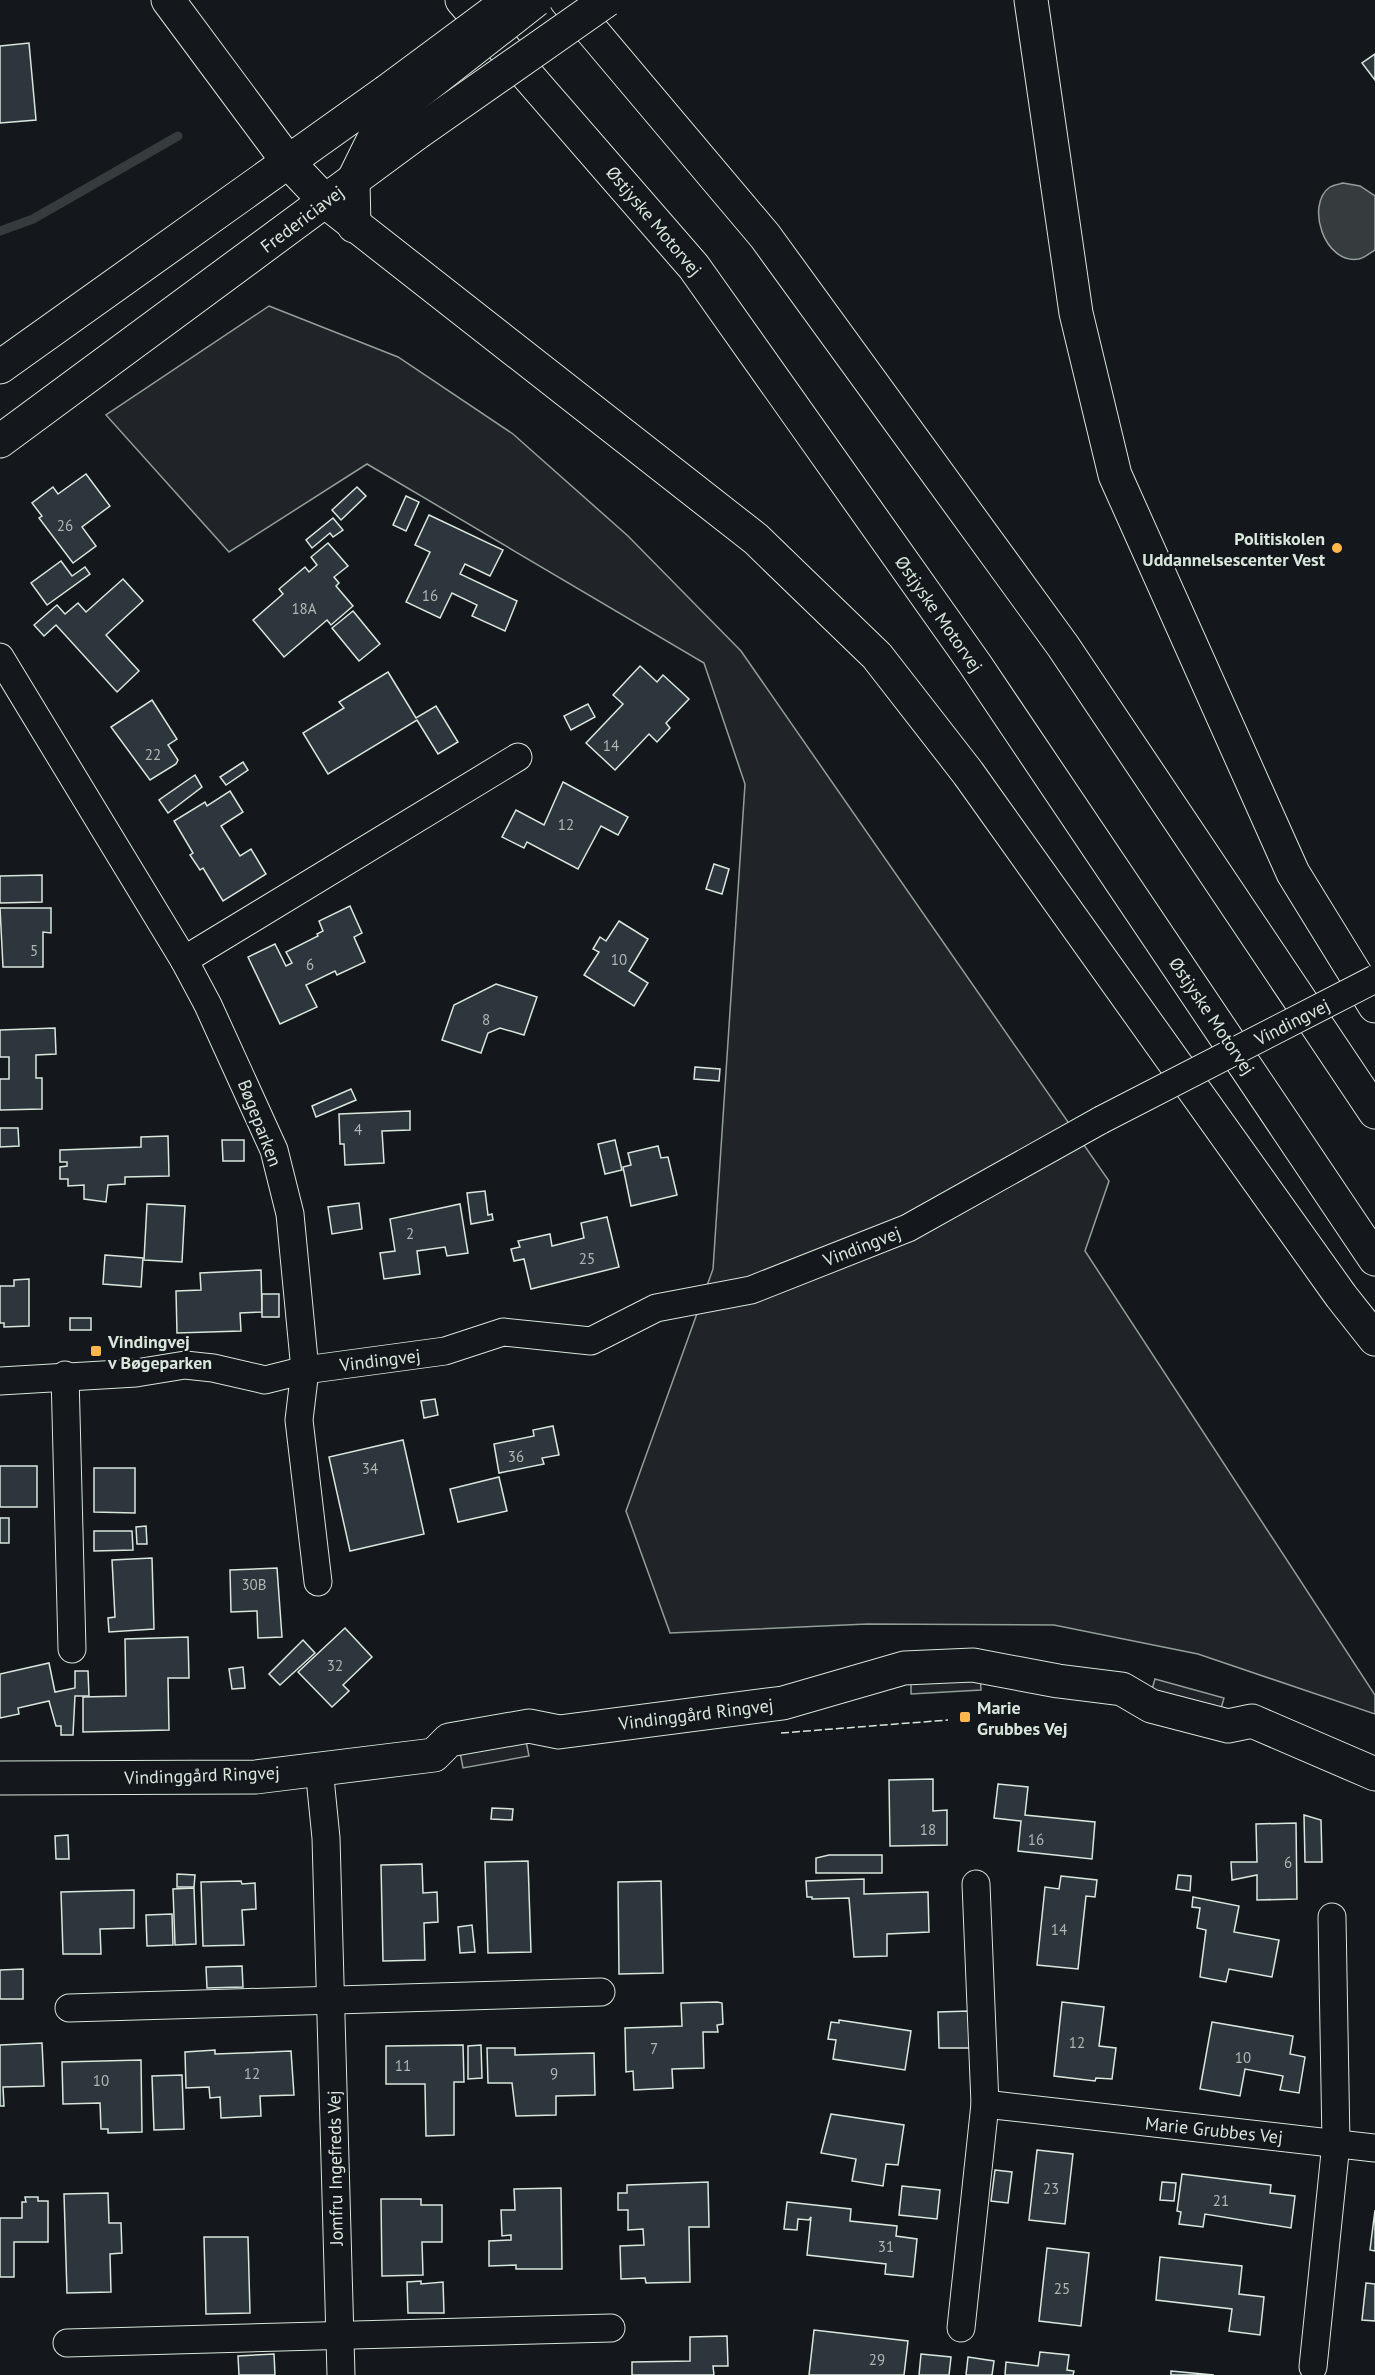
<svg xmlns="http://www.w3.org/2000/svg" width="1375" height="2375" font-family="'PT Sans',sans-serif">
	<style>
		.green { fill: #202428; stroke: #939e99; stroke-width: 1.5 }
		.water { fill: #363b3e; stroke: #939e99; stroke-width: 1.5 }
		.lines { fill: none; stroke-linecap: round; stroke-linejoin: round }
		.stream { stroke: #363b3e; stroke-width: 9 }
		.building { fill: #2c363c; stroke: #d8e6dc; stroke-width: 1.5 }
		.minor-casing { stroke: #d8e6dc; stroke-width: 29 }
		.tertiary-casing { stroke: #d8e6dc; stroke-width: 35 }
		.primary-casing { stroke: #d8e6dc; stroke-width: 35 }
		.motorway-casing { stroke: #d8e6dc; stroke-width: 35 }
		.minor { stroke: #14181c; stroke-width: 27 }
		.tertiary { stroke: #14181c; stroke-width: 33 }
		.primary { stroke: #14181c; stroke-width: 33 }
		.motorway { stroke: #14181c; stroke-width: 33 }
		.minor-bridge-casing { stroke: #d8e6dc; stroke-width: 29; stroke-linecap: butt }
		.primary-bridge-casing { stroke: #d8e6dc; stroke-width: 35; stroke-linecap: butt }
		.motorway-bridge-casing { stroke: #d8e6dc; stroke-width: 35; stroke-linecap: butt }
		.minor-bridge { stroke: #14181c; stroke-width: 27 }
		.primary-bridge { stroke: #14181c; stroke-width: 33 }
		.motorway-bridge { stroke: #14181c; stroke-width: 33 }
		.fence { stroke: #d8e6dc; stroke-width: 1.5; stroke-dasharray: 8 3; stroke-linecap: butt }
		.poi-dot { fill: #ffb74d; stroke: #14181c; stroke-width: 2 }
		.labels { text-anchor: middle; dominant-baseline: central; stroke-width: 4.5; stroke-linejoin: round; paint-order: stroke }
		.number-label { font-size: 15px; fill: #adbab4 }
		.street-label { font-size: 18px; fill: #d8e6dc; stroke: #14181c }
		.poi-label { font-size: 18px; font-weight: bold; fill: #d8e6dc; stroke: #14181c; text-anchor: start }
	</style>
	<rect width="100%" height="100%" fill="#14181c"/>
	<g class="green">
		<path d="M269,306L398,357L513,434L628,536L741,651L1109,1181L1085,1251L1375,1695V1714L1198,1654L1054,1625L867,1624L670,1633L626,1511L713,1269L745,784L704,663L367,464L229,552L106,415Z"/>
		<path d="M980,1675L981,1690L911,1694V1679Z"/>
		<path d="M1155,1679L1224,1698L1219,1715L1150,1696Z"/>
		<path d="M525,1736L529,1756L463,1768L459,1747Z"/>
	</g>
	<path class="water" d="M1343,183L1360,186L1375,196V250C1370,253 1364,258 1359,259C1324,265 1305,204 1330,187C1333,185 1339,184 1343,183Z"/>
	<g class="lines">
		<path class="stream" d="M0,231L33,219L178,136"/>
	</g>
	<g class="building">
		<path d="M29,43L36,120L0,123V46Z"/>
		<path d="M1375,54V80L1362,63Z"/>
		<path d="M86,474L110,506L82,527L96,546L73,563L39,518L42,516L32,503L53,487L58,494Z"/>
		<path d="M357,487L366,496L341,520L332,510Z"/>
		<path d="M406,496L419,502L406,531L393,525Z"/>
		<path d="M429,515L503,550L490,576L465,564L460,574L517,601L505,631L472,616L477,605L452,593L440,618L406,602L430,552L415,545Z"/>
		<path d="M333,518L343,530L333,537L330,533L312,548L306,540Z"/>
		<path d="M328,543L348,566L334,577L339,583L336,586L353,606L331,625L327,620L284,657L253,620L283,594L279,589L305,567L309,572L317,565L311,557Z"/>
		<path d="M61,561L72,576L85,567L90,574L47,605L31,583Z"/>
		<path d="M123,579L143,601L106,635L139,671L117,692L56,625L44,636L34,625L57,605L65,614L78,603L86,612Z"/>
		<path d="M353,611L380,644L359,661L332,628Z"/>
		<path d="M640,666L657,682L663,675L689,699L666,723L670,728L657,742L649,734L615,770L586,743L623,704L613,695Z"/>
		<path d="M388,672L416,718L436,706L458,742L438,754L417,720L328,774L303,733L344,708L339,702Z"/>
		<path d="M152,700L177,739L168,745L178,760L176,764L150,780L111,727Z"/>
		<path d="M588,704L595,717L571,730L564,716Z"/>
		<path d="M243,762L248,770L226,785L220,777Z"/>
		<path d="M195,775L202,787L168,813L159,800Z"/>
		<path d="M563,782L628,817L618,835L601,826L578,869L527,842L524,848L502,837L516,810L544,825Z"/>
		<path d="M230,791L243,812L221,826L240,856L251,849L266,874L223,901L203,868L200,870L190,855L193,853L174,821L205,802L207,806Z"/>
		<path d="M714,864L729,869L722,894L706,889Z"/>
		<path d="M42,875V902L0,903V876Z"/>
		<path d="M350,906L362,933L354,937L365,962L337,975L335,971L306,985L317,1007L280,1024L248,957L275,944L286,966L292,963L286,952L318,936L317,934L323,931L319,921Z"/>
		<path d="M0,908H51V933L43,932V967H3Z"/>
		<path d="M619,921L648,939L629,971L648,983L634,1006L584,975L599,952L593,949L600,937L606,941Z"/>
		<path d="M496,984L537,997L524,1035L500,1028L488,1033L481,1053L442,1040L454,1005Z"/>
		<path d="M55,1028L56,1054L36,1055V1078H42V1109L0,1110V1079H9V1057H0V1030Z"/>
		<path d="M695,1067L720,1069L719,1081L694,1079Z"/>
		<path d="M351,1089L356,1100L316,1117L312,1106Z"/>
		<path d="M410,1111V1130L382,1131L384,1163L345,1165L344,1144H340L339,1114Z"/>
		<path d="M0,1128H18L19,1146L0,1147Z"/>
		<path d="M168,1136L169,1176L125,1177V1184L108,1185L106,1202L84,1199V1185L68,1186V1179H60V1167L67,1166V1162H60V1150L141,1147V1137Z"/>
		<path d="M222,1140H244V1161H223Z"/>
		<path d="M615,1140L622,1170L605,1174L598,1144Z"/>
		<path d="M658,1146L661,1158L668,1157L677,1195L631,1206L623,1167L631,1165L628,1153Z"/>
		<path d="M485,1191L488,1215L492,1214L493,1220L471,1224L467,1193Z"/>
		<path d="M359,1203L362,1229L332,1234L328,1207Z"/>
		<path d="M147,1204L185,1206L182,1262L144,1260Z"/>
		<path d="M460,1204L468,1253L447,1256L445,1247L417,1251L420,1274L384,1279L380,1253L395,1251L390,1219Z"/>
		<path d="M607,1217L619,1267L531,1289L524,1259L514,1261L511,1249L520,1247L518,1241L550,1234L552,1246L584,1238L581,1223Z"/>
		<path d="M105,1255L143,1258L141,1287L103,1284Z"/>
		<path d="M261,1270L262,1312L240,1313L241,1331L177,1333L176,1291L201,1290L200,1273Z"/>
		<path d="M29,1279V1326L4,1327V1323H0V1286H14V1280Z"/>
		<rect x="262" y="1294" width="17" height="23"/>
		<rect x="70" y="1318" width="21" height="12"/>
		<path d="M435,1399L438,1415L424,1418L421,1401Z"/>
		<path d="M553,1426L559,1455L542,1458L544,1464L499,1473L494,1444L534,1436L533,1430Z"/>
		<path d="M403,1440L424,1534L350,1551L329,1457Z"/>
		<rect x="0" y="1466" width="37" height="41"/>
		<path d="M94,1468H135V1513L94,1512Z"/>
		<path d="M499,1477L507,1511L458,1522L450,1489Z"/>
		<rect x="0" y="1518" width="9" height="25"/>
		<path d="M146,1526L147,1544H137L136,1527Z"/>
		<path d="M94,1531H132L133,1550L94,1551Z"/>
		<path d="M152,1558L154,1629L109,1632L108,1618L115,1617L112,1560Z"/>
		<path d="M277,1568L282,1637L258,1638L257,1611L231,1612L230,1570Z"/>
		<path d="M345,1628L372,1657L343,1685L349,1691L332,1707L298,1672Z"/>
		<path d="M188,1637L189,1678H168L169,1730L83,1732V1697L126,1696L125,1639Z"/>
		<path d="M303,1640L315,1653L280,1685L269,1674Z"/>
		<path d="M49,1663L55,1692L75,1688V1671H88L89,1696H75L73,1735H61V1726H56L49,1701L18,1708L19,1714L0,1718V1674Z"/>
		<path d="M243,1667L245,1688L232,1689L229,1669Z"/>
		<path d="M933,1779V1811L947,1810V1845L890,1846L889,1780Z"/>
		<path d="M998,1784L1028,1787L1025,1815L1095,1822L1092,1859L1018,1851L1021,1821L994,1818Z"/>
		<path d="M492,1808L513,1809L512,1820L491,1819Z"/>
		<path d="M1304,1815L1321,1820L1322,1862H1305Z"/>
		<path d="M1296,1823L1297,1899L1257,1900V1875L1232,1880L1231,1862H1257L1256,1824Z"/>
		<path d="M68,1835L69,1859H56L55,1836Z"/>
		<path d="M829,1855H882V1873H816V1858Z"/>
		<path d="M528,1861L531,1952L488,1953L485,1862Z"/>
		<path d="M422,1864L423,1893L437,1892L438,1922L424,1923L425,1960L383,1961L381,1865Z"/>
		<path d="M177,1874L195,1875L194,1887H177Z"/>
		<path d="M1178,1875L1191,1876L1190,1891L1176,1889Z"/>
		<path d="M1061,1876L1097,1880L1095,1897L1086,1896L1078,1969L1037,1965L1045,1887L1059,1889Z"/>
		<path d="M864,1879V1894L928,1892L929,1932L887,1934V1956L854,1957L849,1898L812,1899V1897H807L806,1881Z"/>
		<path d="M241,1881L242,1884L255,1883L256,1909L242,1910L244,1945L203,1946L201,1882Z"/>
		<path d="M661,1881L663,1973L619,1974L618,1882Z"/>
		<path d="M194,1888L196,1944L175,1945L173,1889Z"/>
		<path d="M134,1890V1928L100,1929L101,1954H63L61,1892Z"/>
		<path d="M1193,1897L1239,1906L1234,1932L1279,1940L1272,1977L1229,1969L1226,1982L1200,1977L1206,1930L1197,1928L1200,1908L1192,1907Z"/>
		<path d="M172,1914L173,1945L147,1946L146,1915Z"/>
		<path d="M472,1925L475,1952L460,1953L458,1927Z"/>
		<path d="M242,1966L243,1987L207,1988L206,1967Z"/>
		<path d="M23,1969V1999H0V1970Z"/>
		<path d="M717,2002L722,2003L723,2024L717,2025L718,2032H703L704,2068L672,2069L673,2088L634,2090L633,2071L626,2072L625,2028L682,2026L681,2003Z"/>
		<path d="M1062,2002L1104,2007L1099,2046L1116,2048L1112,2079L1096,2078L1095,2081L1054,2076Z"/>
		<path d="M969,2011L970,2048H939L938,2012Z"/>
		<path d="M839,2020L911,2031L905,2070L833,2059L836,2040L828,2039L831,2022L839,2023Z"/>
		<path d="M1212,2022L1293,2036L1290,2054L1305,2057L1299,2093L1280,2090L1283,2076L1245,2069L1240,2096L1200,2089Z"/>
		<path d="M42,2043L44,2086L3,2087L4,2106H0V2045Z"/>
		<path d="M463,2045L464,2082H454V2135L426,2136L425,2084H386V2046Z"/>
		<path d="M481,2045L482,2078L468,2079V2046Z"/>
		<path d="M487,2048H515V2055L594,2053L595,2095L556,2096V2115L516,2116L512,2083H488Z"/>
		<path d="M215,2050V2054L291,2051L294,2095L260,2096L261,2116L221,2118L220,2097L210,2098L209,2087L186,2088L185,2052Z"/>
		<path d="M141,2060L142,2132L108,2133V2129H101L100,2103L63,2104L62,2062Z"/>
		<path d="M182,2075L184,2129L154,2130L152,2076Z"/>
		<path d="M831,2114L904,2125L898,2165L886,2164L883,2186L852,2181L856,2159L821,2153Z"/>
		<path d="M1037,2150L1073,2154L1065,2224L1029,2220Z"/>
		<path d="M995,2170L1012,2172L1008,2203L991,2201Z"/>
		<path d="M1182,2174L1271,2185L1270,2193L1295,2196L1291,2228L1205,2214L1203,2227L1179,2224L1181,2212L1177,2211Z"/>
		<path d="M708,2182L709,2227H689L690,2282L646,2283L645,2278L621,2279L620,2246L644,2245L643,2229L628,2230V2210H618V2193H627V2185Z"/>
		<path d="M1162,2182L1176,2183L1174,2201L1160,2200Z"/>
		<path d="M902,2186L940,2190L937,2219L899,2215Z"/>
		<path d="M561,2188L562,2269H516V2265L489,2266V2241L511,2240V2235L502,2236L501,2210H515L514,2189Z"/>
		<path d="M108,2193L109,2223H121L122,2253L110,2254L111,2292L67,2293L64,2194Z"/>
		<path d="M25,2197H38V2201H48V2242H14V2277H0V2218H22V2202H26Z"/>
		<path d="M381,2199H421V2205H442V2242H422L423,2275L382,2276Z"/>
		<path d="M787,2202L851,2209L850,2221L897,2226L896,2236L917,2239L913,2277L885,2274L886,2264L807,2255L811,2217L809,2220L798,2219L797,2230L784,2229Z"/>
		<path d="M1375,2210V2251L1370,2250Z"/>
		<path d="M204,2237H248L250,2313L206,2314Z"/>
		<path d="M1047,2248L1089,2253L1081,2326L1039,2321Z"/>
		<path d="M1160,2257L1242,2266L1239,2294L1264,2297L1260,2335L1229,2331L1232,2309L1156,2300Z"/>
		<path d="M421,2281V2284L443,2282L444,2313H408L407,2282Z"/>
		<path d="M1366,2283L1375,2284V2321L1362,2320Z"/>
		<path d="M814,2330L908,2341L904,2375H809Z"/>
		<path d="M727,2336L728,2366H713L714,2375H632V2362L690,2361V2337Z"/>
		<path d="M1040,2352L1069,2355L1067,2370L1074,2371L1073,2375H1005L1006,2362L1038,2366Z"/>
		<path d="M274,2354L275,2375H239L238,2356Z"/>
		<path d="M921,2354L951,2357L949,2375H919Z"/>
		<path d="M968,2357L994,2361L992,2375H966Z"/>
		<path d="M1171,2371L1214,2375H1171Z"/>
	</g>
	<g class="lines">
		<g class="minor-casing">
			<g id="minor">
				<path d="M0,657L184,960L208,1005L274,1150L290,1214L305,1370L299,1420L318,1582"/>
				<path d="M184,960L518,757"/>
				<path d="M65,1375L72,1649"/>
				<path d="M0,1381L136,1373L185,1365L213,1368L265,1380L305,1370L445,1351L503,1332L591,1341L656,1308L751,1290L908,1228L1101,1120"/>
				<path d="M319,1768L326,1838L341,2375"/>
				<path d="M69,2008L601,1992"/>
				<path d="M985,2104L1375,2148"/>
				<path d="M961,2328L985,2104L976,1884"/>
				<path d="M67,2343L611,2328"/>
				<path d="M1313,2367L1336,2143L1332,1917"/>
			</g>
		</g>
		<g class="tertiary-casing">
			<path id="tertiary" d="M0,1778L256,1777L434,1755L449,1740L529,1726L559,1732L783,1703L904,1668L973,1665L1058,1681L1122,1689L1151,1706L1228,1726L1252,1721L1375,1774"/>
		</g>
		<g class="primary-casing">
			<g id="primary">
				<path d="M289,163L326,202"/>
				<path d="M0,367L386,92"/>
				<path d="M0,441L417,133"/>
			</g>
		</g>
		<g class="motorway-casing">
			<g id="motorway">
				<path d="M168,0L289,163"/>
				<path d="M462,0L694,267L975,664L1375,1259"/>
				<path d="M566,0L765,236L1063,646L1375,1112"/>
				<path d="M1031,0L1076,313L1115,475L1293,873L1375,1006"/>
				<path d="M326,202L756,539L877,656L968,773L1341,1296L1375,1339"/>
				<path d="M354,226L353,181L382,122L402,105"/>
			</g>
		</g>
		<use href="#minor" class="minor"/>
		<use href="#tertiary" class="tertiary"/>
		<use href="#primary" class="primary"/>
		<use href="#motorway" class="motorway"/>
		<g class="minor-bridge-casing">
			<path id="minor-bridge" d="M1101,1120L1375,979"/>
		</g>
		<g class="primary-bridge-casing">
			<g id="primary-bridge">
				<path d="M386,92L510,0"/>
				<path d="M417,133L607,0"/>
			</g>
		</g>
		<g class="motorway-bridge-casing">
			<path id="motorway-bridge" d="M402,105L536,0"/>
		</g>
		<use href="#minor-bridge" class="minor-bridge"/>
		<use href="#primary-bridge" class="primary-bridge"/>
		<use href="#motorway-bridge" class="motorway-bridge"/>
		<path class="fence" d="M781,1733L948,1720"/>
	</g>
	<g class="poi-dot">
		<circle cx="1337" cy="548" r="6"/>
		<rect x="90" y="1345" width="12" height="12" rx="3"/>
		<rect x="959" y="1711" width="12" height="12" rx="3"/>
	</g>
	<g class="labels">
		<g class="number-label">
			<text x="65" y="525">26</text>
			<text x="430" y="595">16</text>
			<text x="304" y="608">18A</text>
			<text x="611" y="745">14</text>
			<text x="153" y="754">22</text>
			<text x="566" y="824">12</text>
			<text x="34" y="950">5</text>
			<text x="619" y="959">10</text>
			<text x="310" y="964">6</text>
			<text x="486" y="1019">8</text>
			<text x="358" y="1129">4</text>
			<text x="410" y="1233">2</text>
			<text x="587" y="1258">25</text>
			<text x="516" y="1456">36</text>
			<text x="370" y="1468">34</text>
			<text x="254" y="1584">30B</text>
			<text x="335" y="1665">32</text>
			<text x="928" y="1829">18</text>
			<text x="1036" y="1839">16</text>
			<text x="1288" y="1862">6</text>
			<text x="1059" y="1929">14</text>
			<text x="1077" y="2042">12</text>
			<text x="654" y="2048">7</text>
			<text x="1243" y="2057">10</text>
			<text x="403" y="2065">11</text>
			<text x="252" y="2073">12</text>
			<text x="554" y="2073">9</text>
			<text x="101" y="2080">10</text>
			<text x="1051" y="2188">23</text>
			<text x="1221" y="2200">21</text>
			<text x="886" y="2246">31</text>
			<text x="1062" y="2288">25</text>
			<text x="877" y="2359">29</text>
		</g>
		<g class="street-label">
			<text transform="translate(302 219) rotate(-37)">Fredericiavej</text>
			<text transform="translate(654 221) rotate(50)">Østjyske Motorvej</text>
			<text transform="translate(939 614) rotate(55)">Østjyske Motorvej</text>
			<text transform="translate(1212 1016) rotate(56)">Østjyske Motorvej</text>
			<text transform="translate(1292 1022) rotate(-27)">Vindingvej</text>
			<text transform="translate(260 1123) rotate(69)">Bøgeparken</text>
			<text transform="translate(862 1246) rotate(-21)">Vindingvej</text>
			<text transform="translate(380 1360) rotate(-7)">Vindingvej</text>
			<text transform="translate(696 1714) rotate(-7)">Vindinggård Ringvej</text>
			<text transform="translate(202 1775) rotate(-2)">Vindinggård Ringvej</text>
			<text transform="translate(1214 2130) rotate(6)">Marie Grubbes Vej</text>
			<text transform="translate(335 2168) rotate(-91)">Jomfru Ingefreds Vej</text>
		</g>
		<g class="poi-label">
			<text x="1325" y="538" text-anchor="end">Politiskolen<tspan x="1325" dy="21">Uddannelsescenter Vest</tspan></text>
			<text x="108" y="1341">Vindingvej<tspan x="108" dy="21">v Bøgeparken</tspan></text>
			<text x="977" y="1707">Marie<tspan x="977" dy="21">Grubbes Vej</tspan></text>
		</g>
	</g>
</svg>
